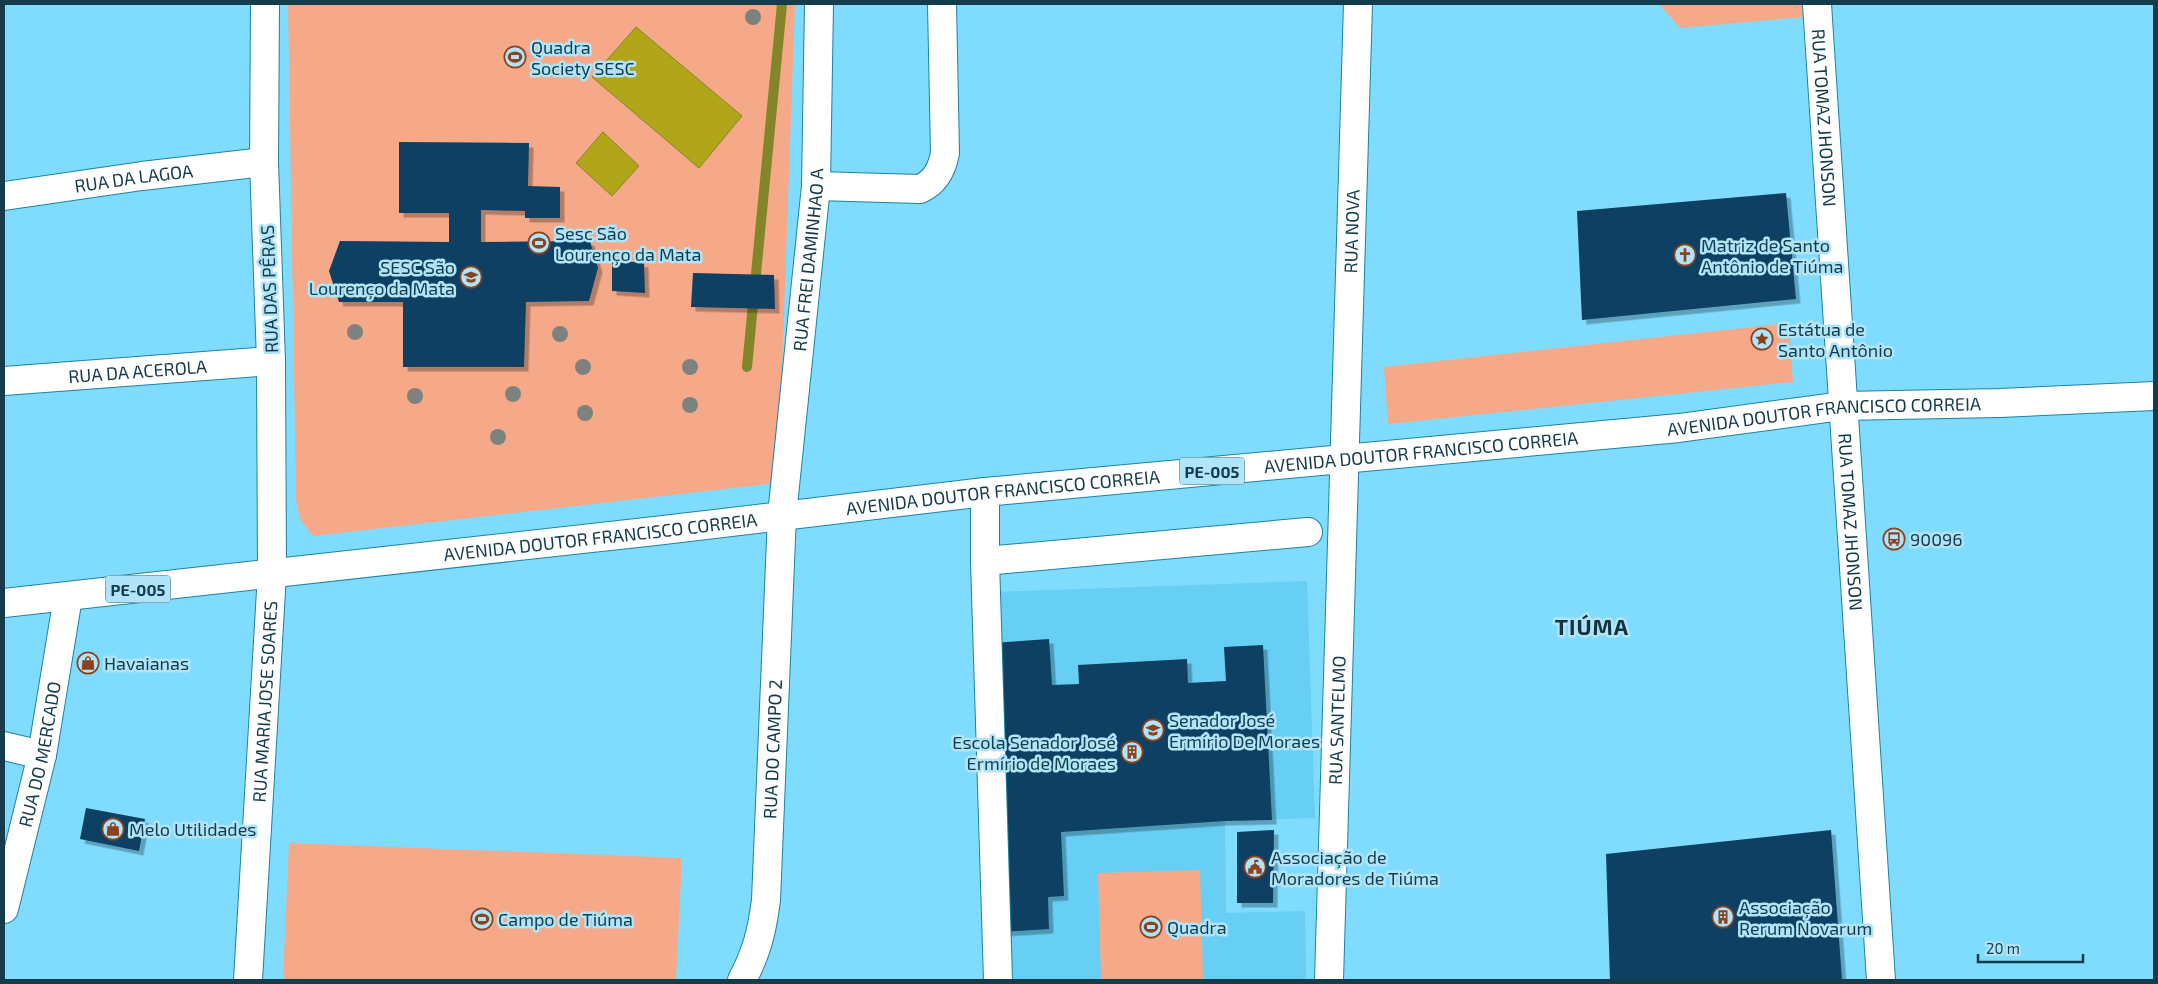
<svg xmlns="http://www.w3.org/2000/svg" width="2158" height="984" font-family="'Exo 2',sans-serif">
	<style>
		.built { fill: #67cff4 }
		.green { fill: #f5a989 }
		.water { fill: #b1a519; stroke: #828628 }
		.lines { fill: none; stroke-linecap: round; stroke-linejoin: round }
		.stream { stroke: #828628; stroke-width: 10 }
		.building { fill: #0a3f62; filter: url(#shadow) }
		.street-casing { stroke: #1b83a3; stroke-width: 30 }
		.secondary-casing { stroke: #1b83a3; stroke-width: 30 }
		.primary-casing { stroke: #1b83a3; stroke-width: 30 }
		.street { stroke: #fff; stroke-width: 28 }
		.secondary { stroke: #fff; stroke-width: 28 }
		.primary { stroke: #fff; stroke-width: 28 }
		.tree { fill: #7e827e }
		.labels { text-anchor: middle; dominant-baseline: central; stroke-width: 5; stroke-linejoin: round; paint-order: stroke }
		.shield { fill: #b0e4f8; stroke: #436e7e; stroke-width: 1 }
		.shield-label { font-size: 16px; font-weight: bold; fill: #143c4a }
		.poi-label { font-size: 18px; fill: #143c4a; stroke: #b0e4f8; text-anchor: start }
		.street-label { font-size: 18px; fill: #143c4a; stroke: #b0e4f8 }
		.district-label { font-size: 22px; font-weight: bold; letter-spacing: 1px; fill: #15333e; stroke: #b0e4f8 }
	</style>
	<defs>
		<filter id="shadow"><feDropShadow dx="4.5" dy="4.5" stdDeviation="0" flood-color="#0004"/></filter>
	</defs>
	<rect width="100%" height="100%" fill="#80dcfe"/>
	<path class="built" d="M1307,581L1315,818L1225,821L1226,913L1305,911L1306,980H1002L991,592Z"/>
	<g class="green">
		<path d="M288,4H795L778,483L313,536L300,519L296,500Z"/>
		<path d="M1659,4H1803L1804,17L1680,28Z"/>
		<path d="M1789,323L1793,382L1388,424L1384,367Z"/>
		<path d="M289,843L682,858L676,980H283Z"/>
		<path d="M1200,870L1203,980H1101L1098,873Z"/>
	</g>
	<g class="water">
		<path d="M636,27L742,116L699,168L592,77Z"/>
		<path d="M603,132L639,166L612,196L576,163Z"/>
	</g>
	<g class="lines">
		<path class="stream" d="M747,367L782,4"/>
	</g>
	<g class="building">
		<path d="M399,142L529,143L528,186L560,187V218H525V211L481,210V242L590,241L598,268L589,301L526,302L524,367H403V302H339L329,271L340,241L449,242V213H399Z"/>
		<path d="M1786,193L1796,299L1582,320L1577,211Z"/>
		<path d="M612,260L644,263L645,293L612,291Z"/>
		<path d="M693,273L774,275L775,309L691,307Z"/>
		<path d="M1049,639L1052,685L1079,684L1078,665L1187,659L1188,683L1226,681L1224,647L1263,645L1272,820L1225,821L1061,832L1064,896L1048,897L1049,929L1001,932L992,643Z"/>
		<path d="M86,808L145,819L139,851L80,839Z"/>
		<path d="M1274,830L1273,903H1237V832Z"/>
		<path d="M1831,830L1842,980H1610L1606,854Z"/>
	</g>
	<g class="lines">
		<g class="street-casing">
			<g id="street">
				<path id="s1" d="M1817,4L1881,980"/>
				<path d="M816,186L920,189C936,182 942,169 945,153L942,4"/>
				<path id="s2" d="M4,196L142,176L264,162"/>
				<path id="s3" d="M4,381L271,361"/>
				<path d="M985,492V561L998,980"/>
				<path d="M985,561L1308,532"/>
				<path d="M4,746L42,755"/>
				<path id="s4" d="M248,980L272,574L271,361L264,162L265,4"/>
				<path id="s5" d="M742,980C757,952 762,931 766,900L782,515L816,186L819,4"/>
				<path id="s6" d="M1329,980L1358,4"/>
			</g>
		</g>
		<g class="secondary-casing">
			<g id="secondary">
				<path id="s7" d="M4,909L42,755L68,597"/>
			</g>
		</g>
		<g class="primary-casing">
			<g id="primary">
				<path id="s8" d="M4,603L655,531L985,492L1679,428L1842,406L2000,403L2154,396"/>
			</g>
		</g>
		<use href="#street" class="street"/>
		<use href="#secondary" class="secondary"/>
		<use href="#primary" class="primary"/>
	</g>
	<g class="tree">
		<circle cx="753" cy="17" r="8"/>
		<circle cx="355" cy="332" r="8"/>
		<circle cx="560" cy="334" r="8"/>
		<circle cx="583" cy="367" r="8"/>
		<circle cx="690" cy="367" r="8"/>
		<circle cx="513" cy="394" r="8"/>
		<circle cx="415" cy="396" r="8"/>
		<circle cx="690" cy="405" r="8"/>
		<circle cx="585" cy="413" r="8"/>
		<circle cx="498" cy="437" r="8"/>
	</g>
	<defs>
		<g id="stadium-ring" transform="scale(1.125)"><circle r="9.5" fill="#b0e4f8" stroke="#8a4321" stroke-width="1.5"/><path d="M0-5a6.5 5 0 1 0 0 10a6.5 5 0 1 0 0-10ZM-3.5-1.8h7v3.6h-7Z" fill="#8a4321"/></g>
		<g id="church-ring" transform="scale(1.125)"><circle r="9.5" fill="#b0e4f8" stroke="#8a4321" stroke-width="1.5"/><path d="M-1.2-6h2.4v3.5h3.3v2.4h-3.3V6h-2.4V-.1h-3.3v-2.4h3.3Z" fill="#8a4321"/></g>
		<g id="school-ring" transform="scale(1.125)"><circle r="9.5" fill="#b0e4f8" stroke="#8a4321" stroke-width="1.5"/><path d="M0-5L7-2L0 1L-7-2ZM-4 1L0 2.5L4 1V4Q0 6-4 4Z" fill="#8a4321"/></g>
		<g id="sight-ring" transform="scale(1.125)"><circle r="9.5" fill="#b0e4f8" stroke="#8a4321" stroke-width="1.5"/><path d="M0-6L1.8-2.2L6-1.7L2.9 1.2L3.7 5.4L0 3.3L-3.7 5.4L-2.9 1.2L-6-1.7L-1.8-2.2Z" fill="#8a4321"/></g>
		<g id="bus-ring" transform="scale(1.125)"><circle r="9.5" fill="#b0e4f8" stroke="#8a4321" stroke-width="1.5"/><path d="M-5-6H5V4H4V6H2V4H-2V6H-4V4H-5ZM-3.5-4V0h7V-4ZM-3.5 1.2v1.5H-2V1.2ZM2 1.2v1.5H3.5V1.2Z" fill="#8a4321"/></g>
		<g id="shop-ring" transform="scale(1.125)"><circle r="9.5" fill="#b0e4f8" stroke="#8a4321" stroke-width="1.5"/><path d="M-5-2.5h2.3a2.7 3.5 0 0 1 5.4 0H5L5.5 6h-11ZM-1.5-2.5h3a1.5 2.3 0 0 0-3 0Z" fill="#8a4321"/></g>
		<g id="building-ring" transform="scale(1.125)"><circle r="9.5" fill="#b0e4f8" stroke="#8a4321" stroke-width="1.5"/><path d="M-4-6H4V6H1V3H-1V6H-4ZM-2.5-4.3h1.7v1.8h-1.7ZM.8-4.3h1.7v1.8H.8ZM-2.5-1h1.7V.8h-1.7ZM.8-1h1.7V.8H.8Z" fill="#8a4321"/></g>
		<g id="civic-ring" transform="scale(1.125)"><circle r="9.5" fill="#b0e4f8" stroke="#8a4321" stroke-width="1.5"/><path d="M-.6-6.5H3V-4.5H.6V-3L4-1V1h2V6H-6V1h2V-1L-.6-3ZM-1.2 2.5V6h2.4V2.5Z" fill="#8a4321"/></g>
	</defs>
	<g fill-rule="evenodd">
		<use href="#stadium-ring" x="515" y="57"/>
		<use href="#stadium-ring" x="539" y="243"/>
		<use href="#church-ring" x="1685" y="255"/>
		<use href="#school-ring" x="471" y="277"/>
		<use href="#sight-ring" x="1762" y="339"/>
		<use href="#bus-ring" x="1894" y="539"/>
		<use href="#shop-ring" x="88" y="663"/>
		<use href="#school-ring" x="1153" y="730"/>
		<use href="#building-ring" x="1132" y="752"/>
		<use href="#shop-ring" x="113" y="829"/>
		<use href="#civic-ring" x="1255" y="867"/>
		<use href="#building-ring" x="1723" y="917"/>
		<use href="#stadium-ring" x="482" y="919"/>
		<use href="#stadium-ring" x="1151" y="927"/>
	</g>
	<g class="labels">
		<g class="shield">
			<rect x="1179.5" y="457.5" width="65" height="27" rx="4"/>
			<rect x="105.5" y="575.5" width="65" height="27" rx="4"/>
		</g>
		<g class="shield-label">
			<text x="1212" y="471">PE-005</text>
			<text x="138" y="589">PE-005</text>
		</g>
		<g class="poi-label">
			<text x="531" y="47">Quadra<tspan x="531" dy="21">Society SESC</tspan></text>
			<text x="555" y="233">Sesc São<tspan x="555" dy="21">Lourenço da Mata</tspan></text>
			<text x="1701" y="245">Matriz de Santo<tspan x="1701" dy="21">Antônio de Tiúma</tspan></text>
			<text x="455" y="267" text-anchor="end">SESC São<tspan x="455" dy="21">Lourenço da Mata</tspan></text>
			<text x="1778" y="329">Estátua de<tspan x="1778" dy="21">Santo Antônio</tspan></text>
			<text x="1910" y="539">90096</text>
			<text x="104" y="663">Havaianas</text>
			<text x="1169" y="720">Senador José<tspan x="1169" dy="21">Ermírio De Moraes</tspan></text>
			<text x="1116" y="742" text-anchor="end">Escola Senador José<tspan x="1116" dy="21">Ermírio de Moraes</tspan></text>
			<text x="129" y="829">Melo Utilidades</text>
			<text x="1271" y="857">Associação de<tspan x="1271" dy="21">Moradores de Tiúma</tspan></text>
			<text x="1739" y="907">Associação<tspan x="1739" dy="21">Rerum Novarum</tspan></text>
			<text x="498" y="919">Campo de Tiúma</text>
			<text x="1167" y="927">Quadra</text>
		</g>
		<g class="street-label">
			<text stroke="none"><textPath href="#s1" startOffset="114">RUA TOMAZ JHONSON</textPath></text>
			<text stroke="none"><textPath href="#s2" startOffset="131">RUA DA LAGOA</textPath></text>
			<text stroke="none"><textPath href="#s6" startOffset="749">RUA NOVA</textPath></text>
			<text stroke="none"><textPath href="#s5" startOffset="726">RUA FREI DAMINHAO A</textPath></text>
			<text transform="translate(269 289) rotate(-92)">RUA DAS PÊRAS</text>
			<text stroke="none"><textPath href="#s3" startOffset="134">RUA DA ACEROLA</textPath></text>
			<text stroke="none"><textPath href="#s8" startOffset="1830">AVENIDA DOUTOR FRANCISCO CORREIA</textPath></text>
			<text stroke="none"><textPath href="#s8" startOffset="1425">AVENIDA DOUTOR FRANCISCO CORREIA</textPath></text>
			<text stroke="none"><textPath href="#s8" startOffset="1005">AVENIDA DOUTOR FRANCISCO CORREIA</textPath></text>
			<text stroke="none"><textPath href="#s1" startOffset="519">RUA TOMAZ JHONSON</textPath></text>
			<text stroke="none"><textPath href="#s8" startOffset="600">AVENIDA DOUTOR FRANCISCO CORREIA</textPath></text>
			<text stroke="none"><textPath href="#s4" startOffset="279">RUA MARIA JOSE SOARES</textPath></text>
			<text stroke="none"><textPath href="#s6" startOffset="260">RUA SANTELMO</textPath></text>
			<text stroke="none"><textPath href="#s5" startOffset="235">RUA DO CAMPO 2</textPath></text>
			<text stroke="none"><textPath href="#s7" startOffset="159">RUA DO MERCADO</textPath></text>
		</g>
		<g class="district-label">
			<text x="1592" y="626">TIÚMA</text>
		</g>
	</g>
	<rect width="2158" height="984" fill="none" stroke="#143c4a" stroke-width="10"/>
	<path d="M1978 954v8h105v-8" fill="none" stroke="#143c4a" stroke-width="2.5"/>
	<text x="1986" y="954" font-size="15" fill="#143c4a" stroke="#b0e4f8" stroke-width="4" paint-order="stroke">20 m</text>
</svg>
